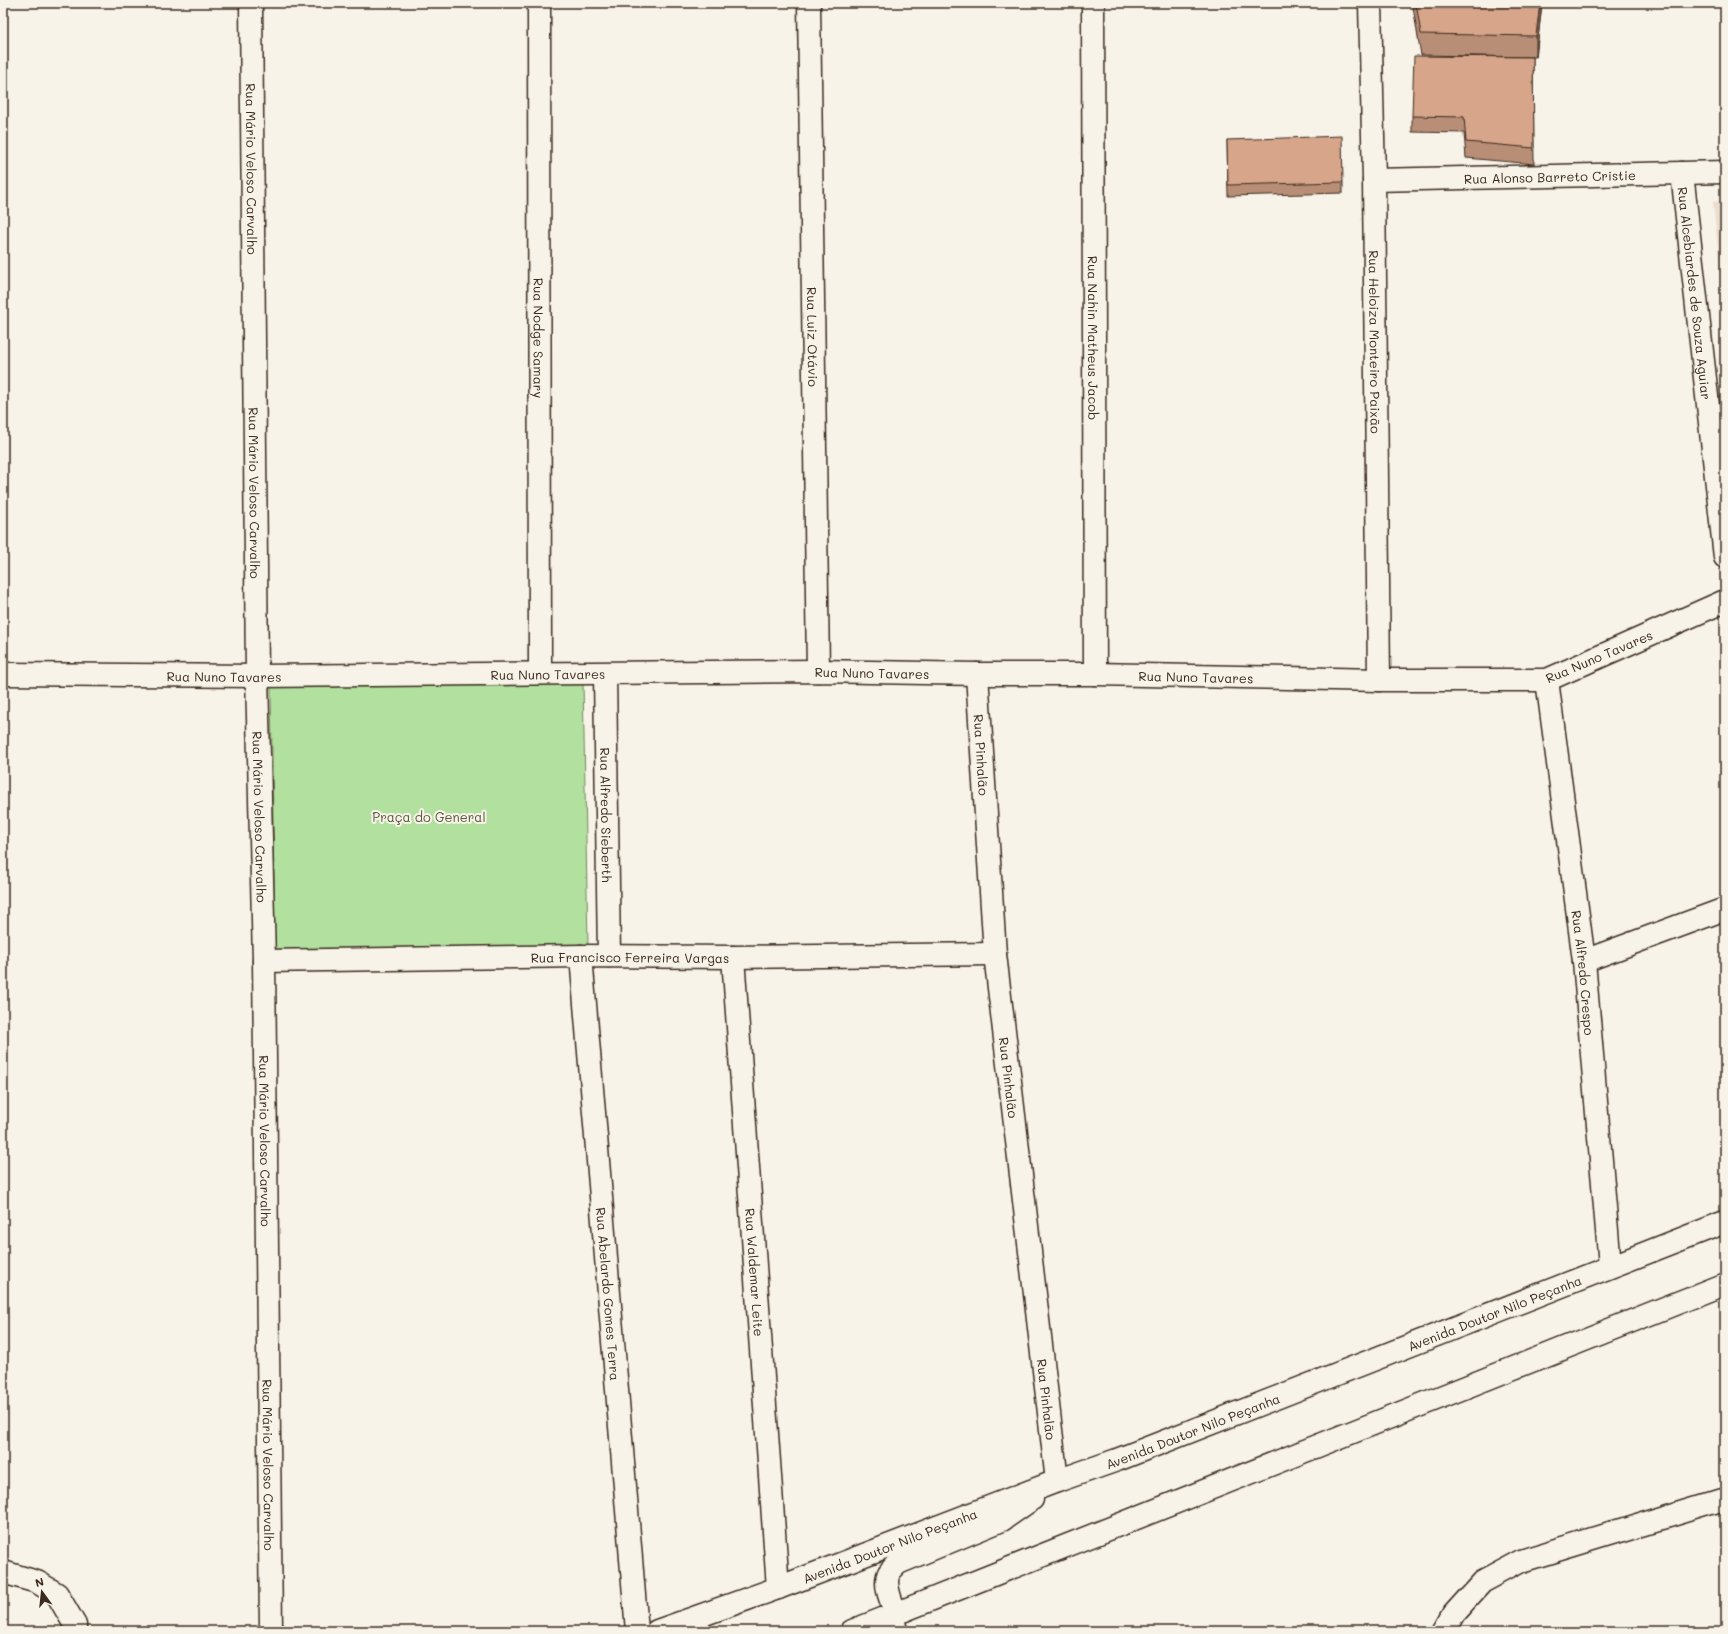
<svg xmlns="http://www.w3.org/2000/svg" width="1728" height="1634" font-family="Mali,sans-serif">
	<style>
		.built { fill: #eddccc }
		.green { fill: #b2e09f; stroke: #76855e }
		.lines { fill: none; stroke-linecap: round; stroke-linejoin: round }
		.service-casing { stroke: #3b2a1e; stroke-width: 16 }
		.minor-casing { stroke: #3b2a1e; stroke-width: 25 }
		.secondary-casing { stroke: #3b2a1e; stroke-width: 25 }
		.service { stroke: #f7f3e8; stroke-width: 13 }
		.minor { stroke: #f7f3e8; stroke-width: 22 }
		.secondary { stroke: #f7f3e8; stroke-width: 22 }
		.wall { fill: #b88e77; stroke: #3b2a1e }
		.shaded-wall { fill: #967461; stroke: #3b2a1e }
		.building { fill: #d6a58a; stroke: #3b2a1e }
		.labels { text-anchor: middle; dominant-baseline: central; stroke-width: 4; stroke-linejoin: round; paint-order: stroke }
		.street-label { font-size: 13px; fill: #3b2a1e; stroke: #f7f3e8 }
		.park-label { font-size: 13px; fill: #59583e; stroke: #f7f3e8 }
	</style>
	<rect width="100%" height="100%" fill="#f7f3e8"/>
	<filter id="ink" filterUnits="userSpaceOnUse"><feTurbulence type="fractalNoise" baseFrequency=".025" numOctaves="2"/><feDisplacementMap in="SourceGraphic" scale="8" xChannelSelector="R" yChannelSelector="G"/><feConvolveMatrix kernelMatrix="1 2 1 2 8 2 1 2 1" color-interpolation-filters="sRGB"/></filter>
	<g filter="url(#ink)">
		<path class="built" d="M1725,201V314L1713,202Z"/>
		<path class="green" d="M583,681L588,945L275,951L271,687Z"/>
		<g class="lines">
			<g class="service-casing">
				<path id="service" d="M896,1614L901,1631"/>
			</g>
			<g class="minor-casing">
				<g id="minor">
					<path id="s1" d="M251,3L257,676L264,961L271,1631"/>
					<path id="s2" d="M539,3L540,673"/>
					<path id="s3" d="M809,3L818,671"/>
					<path id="s4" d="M1093,3L1095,674"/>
					<path id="s5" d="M1370,3L1374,180L1379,680"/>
					<path id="s6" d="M1682,173L1725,557"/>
					<path id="s7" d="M1374,180L1725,172"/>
					<path id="s8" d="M3,674L257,676L818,671L977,674H1095L1379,680H1547L1725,601"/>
					<path id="s9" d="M605,674L609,956"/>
					<path id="s10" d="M977,674L995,954L1057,1481"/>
					<path id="s11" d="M1547,680L1584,961L1610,1266"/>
					<path id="s12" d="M581,956L637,1631"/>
					<path id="s13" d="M733,957L778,1588"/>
					<path id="s14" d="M264,961L581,956L733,957L995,954"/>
					<path d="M1584,961L1725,909"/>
					<path d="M3,1572L37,1582L57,1594L75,1625V1631"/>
					<path d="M1444,1631L1454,1613L1482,1582L1521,1561L1725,1499"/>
				</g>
			</g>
			<g class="secondary-casing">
				<g id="secondary">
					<path d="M896,1614C892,1603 883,1585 889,1573C891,1570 895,1566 898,1563L1002,1520L1032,1499"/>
					<path id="s15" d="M657,1631L778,1588L1057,1481L1117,1460L1725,1222"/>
					<path d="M852,1631L1725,1284"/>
				</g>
			</g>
			<use href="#service" class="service"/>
			<use href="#minor" class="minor"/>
			<use href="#secondary" class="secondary"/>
		</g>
		<g class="wall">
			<path d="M1413,3H1542L1536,57L1421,55L1413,7Z"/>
			<path d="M1533,57L1534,164L1466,158L1464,133L1412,132V116Z"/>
			<path d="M1227,140L1343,182V193L1228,196Z"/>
		</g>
		<path class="shaded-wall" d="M1540,3H1542L1536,57V36Z"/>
		<g class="building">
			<path d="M1416,3H1540L1536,36L1421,34Z"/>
			<path d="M1414,56L1533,57L1534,148L1466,142L1464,117L1412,116Z"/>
			<path d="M1342,136L1343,182L1228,185L1227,140Z"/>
		</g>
	</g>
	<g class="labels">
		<g class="street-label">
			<text stroke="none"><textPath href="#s1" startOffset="166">Rua Mário Veloso Carvalho</textPath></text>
			<text stroke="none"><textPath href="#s7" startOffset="176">Rua Alonso Barreto Cristie</textPath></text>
			<text stroke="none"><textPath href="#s6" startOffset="121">Rua Alcebiardes de Souza Aguiar</textPath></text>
			<text stroke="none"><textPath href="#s3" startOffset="334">Rua Luiz Otávio</textPath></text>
			<text stroke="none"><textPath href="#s2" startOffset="335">Rua Nodge Samary</textPath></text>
			<text stroke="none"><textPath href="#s4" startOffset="335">Rua Nahin Matheus Jacob</textPath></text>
			<text stroke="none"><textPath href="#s5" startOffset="339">Rua Heloiza Monteiro Paixão</textPath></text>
			<text stroke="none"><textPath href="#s1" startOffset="490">Rua Mário Veloso Carvalho</textPath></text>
			<text transform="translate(1599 656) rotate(-23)">Rua Nuno Tavares</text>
			<text stroke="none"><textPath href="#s8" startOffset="869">Rua Nuno Tavares</textPath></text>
			<text stroke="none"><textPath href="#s8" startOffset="545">Rua Nuno Tavares</textPath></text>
			<text stroke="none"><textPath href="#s8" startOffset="221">Rua Nuno Tavares</textPath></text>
			<text stroke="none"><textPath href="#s8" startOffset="1193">Rua Nuno Tavares</textPath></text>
			<text stroke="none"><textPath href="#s10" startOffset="81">Rua Pinhalão</textPath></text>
			<text stroke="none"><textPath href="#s9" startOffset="141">Rua Alfredo Sieberth</textPath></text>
			<text stroke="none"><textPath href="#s1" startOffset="814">Rua Mário Veloso Carvalho</textPath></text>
			<text stroke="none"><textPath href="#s14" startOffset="366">Rua Francisco Ferreira Vargas</textPath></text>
			<text stroke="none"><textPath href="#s11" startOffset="295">Rua Alfredo Crespo</textPath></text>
			<text stroke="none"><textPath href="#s10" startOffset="405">Rua Pinhalão</textPath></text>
			<text stroke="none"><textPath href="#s1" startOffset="1138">Rua Mário Veloso Carvalho</textPath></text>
			<text stroke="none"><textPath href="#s13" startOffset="316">Rua Waldemar Leite</textPath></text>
			<text stroke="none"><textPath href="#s12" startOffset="339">Rua Abelardo Gomes Terra</textPath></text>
			<text stroke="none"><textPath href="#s15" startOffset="896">Avenida Doutor Nilo Peçanha</textPath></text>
			<text stroke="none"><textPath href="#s10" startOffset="729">Rua Pinhalão</textPath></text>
			<text stroke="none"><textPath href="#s15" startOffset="572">Avenida Doutor Nilo Peçanha</textPath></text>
			<text stroke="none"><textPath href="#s1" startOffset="1462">Rua Mário Veloso Carvalho</textPath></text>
			<text stroke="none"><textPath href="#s15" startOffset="248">Avenida Doutor Nilo Peçanha</textPath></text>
		</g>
		<g class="park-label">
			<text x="429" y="816">Praça do General</text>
		</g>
	</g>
	<rect width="1728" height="1634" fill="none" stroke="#f7f3e8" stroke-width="16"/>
	<rect x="8" y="8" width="1712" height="1618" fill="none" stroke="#3b2a1e" stroke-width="1.5" filter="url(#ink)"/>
	<g transform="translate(42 1592) rotate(345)" stroke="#f7f3e8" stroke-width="3" paint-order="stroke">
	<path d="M0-3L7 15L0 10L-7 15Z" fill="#3b2a1e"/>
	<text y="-6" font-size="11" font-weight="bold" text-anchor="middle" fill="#3b2a1e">N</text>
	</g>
</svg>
